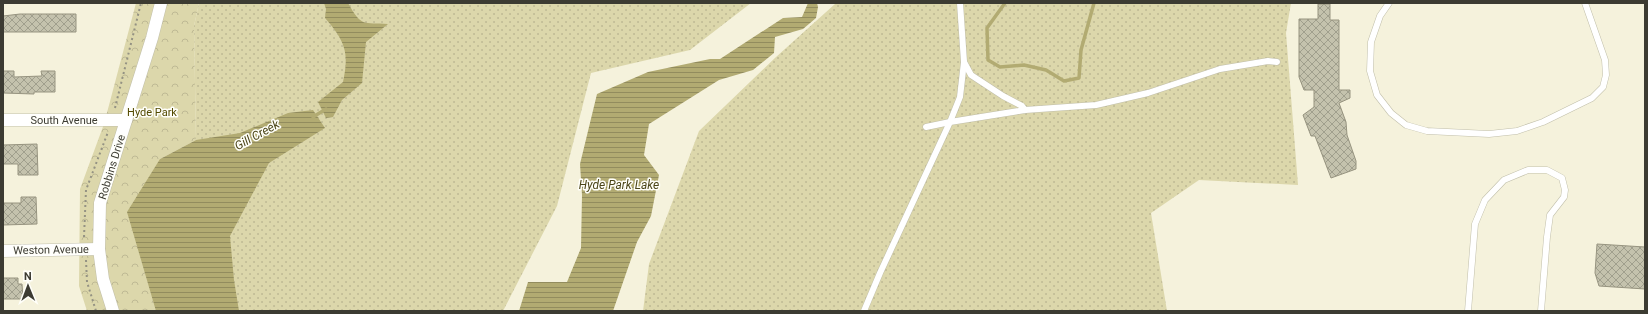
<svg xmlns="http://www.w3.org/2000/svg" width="1648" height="314" font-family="Roboto,sans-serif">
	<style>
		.grass { fill: url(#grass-dots) }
		.park { fill: url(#park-crowns) }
		.water { fill: url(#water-rules) }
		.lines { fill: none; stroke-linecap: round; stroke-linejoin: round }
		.stream { stroke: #b2ab72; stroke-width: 3.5 }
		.building { fill: url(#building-cross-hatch); stroke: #979480 }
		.service-casing { stroke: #c1bfaa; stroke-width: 7 }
		.minor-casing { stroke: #c1bfaa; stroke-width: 13 }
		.path { stroke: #949283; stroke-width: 2; stroke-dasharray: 2 3; stroke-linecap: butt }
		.service { stroke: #fff; stroke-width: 6 }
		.minor { stroke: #fff; stroke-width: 12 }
		.labels { text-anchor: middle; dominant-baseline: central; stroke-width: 3; stroke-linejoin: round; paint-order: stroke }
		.park-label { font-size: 11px; fill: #534a00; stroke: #fffffa }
		.street-label { font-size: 11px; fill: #3c3b32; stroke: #fffffa }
		.water-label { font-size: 12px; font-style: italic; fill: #4b4518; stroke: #fffffa }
	</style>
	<defs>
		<pattern id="grass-dots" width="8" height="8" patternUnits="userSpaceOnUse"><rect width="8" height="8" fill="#dcd7ab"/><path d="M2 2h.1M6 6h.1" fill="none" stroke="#beb994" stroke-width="1.8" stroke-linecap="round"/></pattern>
		<pattern id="park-crowns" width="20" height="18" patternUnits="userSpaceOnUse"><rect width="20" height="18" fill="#dcd7ab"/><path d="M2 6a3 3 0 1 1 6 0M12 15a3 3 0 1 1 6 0" fill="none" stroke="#beb994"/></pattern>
		<pattern id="water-rules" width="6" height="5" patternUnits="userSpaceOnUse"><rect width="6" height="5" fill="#b2ab72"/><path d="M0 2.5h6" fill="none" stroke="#928c5e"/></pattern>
		<pattern id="building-cross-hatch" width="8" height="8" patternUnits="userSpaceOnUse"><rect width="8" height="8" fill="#c4c2ad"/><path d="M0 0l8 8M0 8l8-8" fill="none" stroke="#a09f8d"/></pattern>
	</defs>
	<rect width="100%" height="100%" fill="#f5f2dc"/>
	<g class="grass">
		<path d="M199,3H751L690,50L591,73L557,206L503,311H228L206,155L196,140L194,26Z"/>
		<path d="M834,3H1291L1286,33L1298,185L1199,180L1151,213L1167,311H643L649,264L699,131L776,57L835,4Z"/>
	</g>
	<path class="park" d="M136,3H199L194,26L196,140L160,159L157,311H87L79,286L80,189L104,124Z"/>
	<g class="water">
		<path d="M324,3H348C362,28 363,22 388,24L366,42L362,83L342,100L333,117L326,118L318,102L343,82C350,52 344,40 325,18L326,9Z"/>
		<path d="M808,3H817L818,7L816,18L803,29L775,37L774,53L753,70L719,80L649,124L644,155L659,175L651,216L637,242L613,311H519L528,282H567L581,248L582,195L580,164L597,94L648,72L710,59H720L783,18L802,17Z"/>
		<path d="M313,110L325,128L269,163L230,236L234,280L239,311H156L127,212L160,159L196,140L240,133L288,113Z"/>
	</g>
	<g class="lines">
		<g class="stream">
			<path d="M1005,3L987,28L988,60L1000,67L1024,65L1046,70L1064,81L1079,78L1081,50L1094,3"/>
			<path d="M313,117L326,109"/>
		</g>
	</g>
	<g class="building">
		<path d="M1318,4H1330V20H1339V90H1350V98L1339,103L1346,122L1347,135L1356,161V169L1331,178L1315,136H1311L1303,115L1314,107V90H1304L1299,77V19H1318Z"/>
		<path d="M20,14H76V32H3V16Z"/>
		<path d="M3,71H14V77L42,76L41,71H55V92H34V94L3,93Z"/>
		<path d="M37,144L38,175H18V164H3V145Z"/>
		<path d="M21,197H36L37,224L3,225V203H21Z"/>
		<path d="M1597,244L1645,247V289L1599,286L1595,273Z"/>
		<path d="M3,278H18V284H22L23,299H3Z"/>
	</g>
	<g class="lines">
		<g class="service-casing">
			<g id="service">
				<path d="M1389,3L1380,16L1371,42L1370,71L1377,95L1391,113L1406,125L1427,131L1489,134L1517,131L1543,122L1592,98L1603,87L1606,75L1605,60L1585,3"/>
				<path d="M964,62L971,75L1003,96L1022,106L1025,110"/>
				<path d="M926,127L950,122L1025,110L1096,105L1148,93L1220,69L1268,61L1277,62"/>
				<path d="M864,311L880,273L950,122L960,97L964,62L960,3"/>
				<path d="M1468,311L1475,224L1485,200L1504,180L1528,170H1547L1562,178L1565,190L1564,197L1550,215L1547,237L1541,311"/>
			</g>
		</g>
		<g class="minor-casing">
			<g id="minor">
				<path d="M3,120H126"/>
				<path d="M3,251L99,249"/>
				<path d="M113,311L103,279L99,249L100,203L152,38L161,3"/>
			</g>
		</g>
		<g class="path">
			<path d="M115,108L141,3"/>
			<path d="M84,237L86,190L108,132"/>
			<path d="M86,260L87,282L96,311"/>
		</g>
		<use href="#service" class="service"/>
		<use href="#minor" class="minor"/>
	</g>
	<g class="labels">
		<g class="park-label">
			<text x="152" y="112">Hyde Park</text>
		</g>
		<g class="street-label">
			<text x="64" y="120">South Avenue</text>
			<text transform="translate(112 167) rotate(-73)">Robbins Drive</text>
			<text transform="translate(51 250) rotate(-1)">Weston Avenue</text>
		</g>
		<g class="water-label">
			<text transform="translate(257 135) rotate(-29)">Gill Creek</text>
			<text x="619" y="185">Hyde Park Lake</text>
		</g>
	</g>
	<rect width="1648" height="314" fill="none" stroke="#3c3b32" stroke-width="8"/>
	<g transform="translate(28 286) rotate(359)" stroke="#fffffa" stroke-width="3" paint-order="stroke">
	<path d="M0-3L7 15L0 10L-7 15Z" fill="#3c3b32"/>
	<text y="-6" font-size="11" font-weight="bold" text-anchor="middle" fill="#3c3b32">N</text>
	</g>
</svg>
